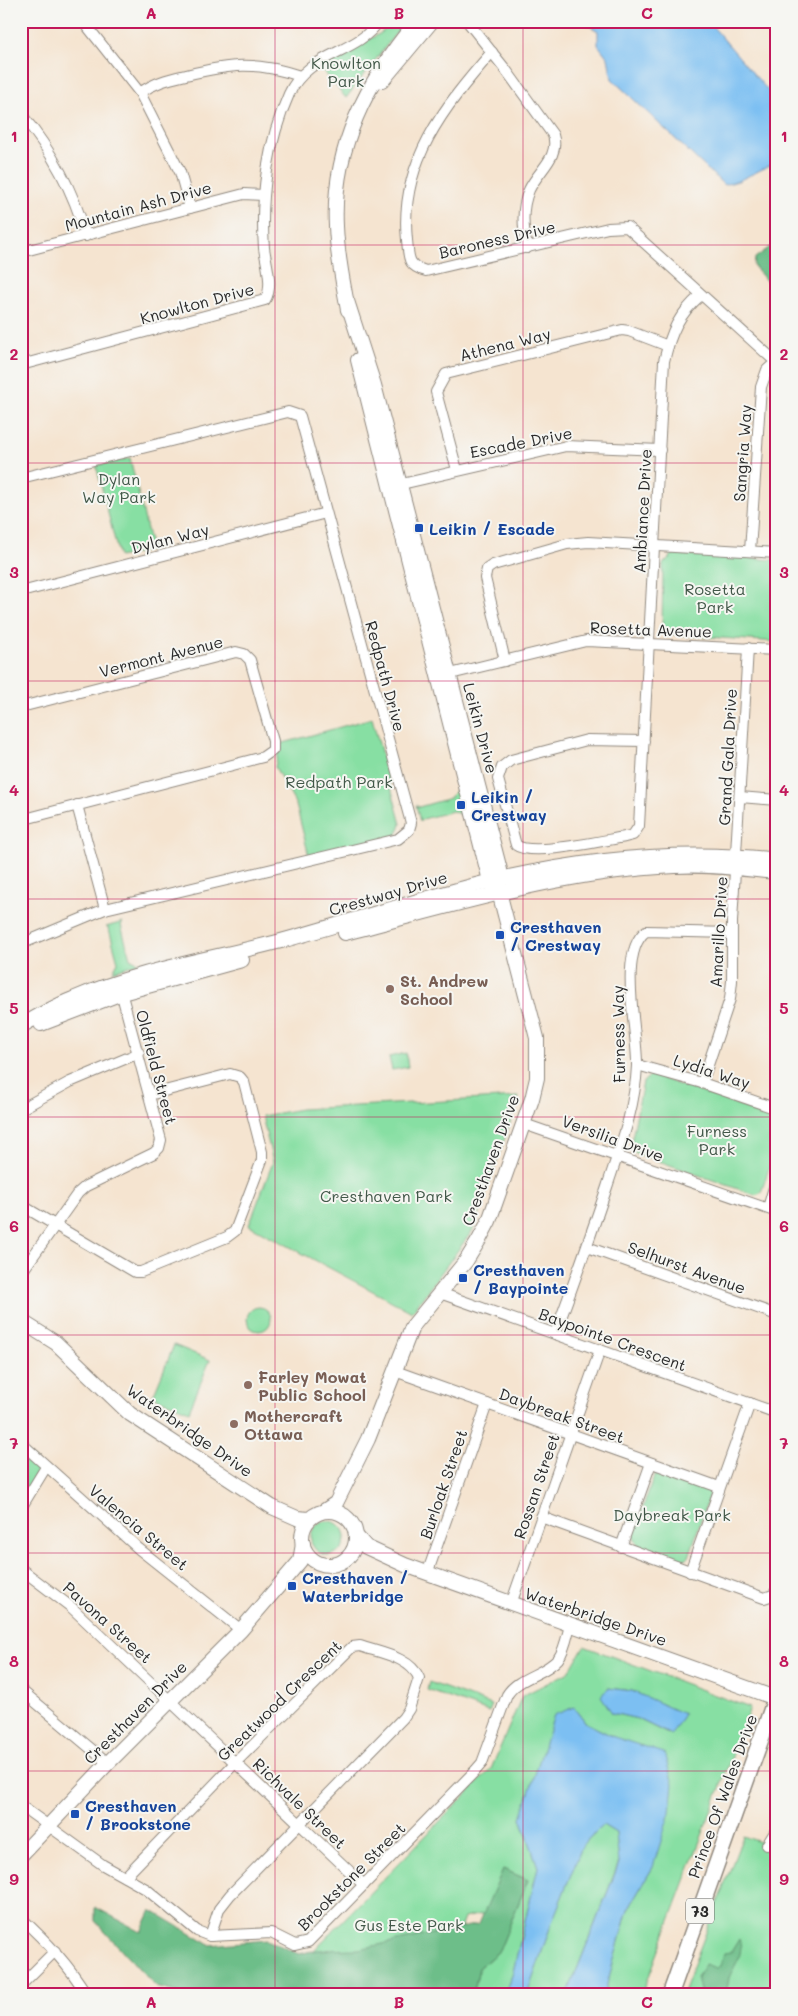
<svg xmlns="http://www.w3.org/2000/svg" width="798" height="2016" font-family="Mali,sans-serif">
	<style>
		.green { fill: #87dfa3; stroke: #598567; fill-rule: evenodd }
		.forest { fill: #6dbe89; stroke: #4c745a }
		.water { fill: #7cbff2; stroke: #54758e }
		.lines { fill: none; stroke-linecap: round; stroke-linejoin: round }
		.stream { stroke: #7cbff2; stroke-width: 2.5 }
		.street-casing { stroke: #90887e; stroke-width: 12 }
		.secondary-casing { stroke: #90887e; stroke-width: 16 }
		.primary-casing { stroke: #90887e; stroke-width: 18 }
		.street { stroke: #fff; stroke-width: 10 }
		.secondary { stroke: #fff; stroke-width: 14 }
		.primary { stroke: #fff; stroke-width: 15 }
		.grid { fill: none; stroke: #c2185b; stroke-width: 1; stroke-opacity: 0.55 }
		.transit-dot { fill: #1a4fb4; stroke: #f6f6f2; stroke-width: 2 }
		.education-dot { fill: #8d6e63; stroke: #f6f6f2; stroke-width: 2 }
		.labels { text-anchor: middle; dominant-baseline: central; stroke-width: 4; stroke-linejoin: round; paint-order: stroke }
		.shield { fill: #f6f6f2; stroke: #686867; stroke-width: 1 }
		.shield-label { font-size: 15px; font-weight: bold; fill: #2b2b2b }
		.park-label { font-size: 16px; fill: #425849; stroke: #f6f6f2 }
		.street-label { font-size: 16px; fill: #2b2b2b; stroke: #f6f6f2 }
		.transit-label { font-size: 16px; font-weight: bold; fill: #164399; stroke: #f6f6f2; text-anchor: start }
		.education-label { font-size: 16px; font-weight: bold; fill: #785e54; stroke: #f6f6f2; text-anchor: start }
		.neatline { fill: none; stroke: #c2185b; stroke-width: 2 }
		.grid-label { font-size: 16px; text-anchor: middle; font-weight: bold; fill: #c2185b }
	</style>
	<rect width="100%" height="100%" fill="#f6f6f2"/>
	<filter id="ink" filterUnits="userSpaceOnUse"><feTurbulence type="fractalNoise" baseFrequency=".02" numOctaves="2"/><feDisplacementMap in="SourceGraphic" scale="10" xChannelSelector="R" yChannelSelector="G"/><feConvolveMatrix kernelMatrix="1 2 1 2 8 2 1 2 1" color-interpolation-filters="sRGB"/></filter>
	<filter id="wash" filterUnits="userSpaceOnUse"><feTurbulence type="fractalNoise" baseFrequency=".0096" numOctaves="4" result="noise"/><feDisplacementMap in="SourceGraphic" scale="20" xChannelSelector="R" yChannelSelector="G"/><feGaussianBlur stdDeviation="1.12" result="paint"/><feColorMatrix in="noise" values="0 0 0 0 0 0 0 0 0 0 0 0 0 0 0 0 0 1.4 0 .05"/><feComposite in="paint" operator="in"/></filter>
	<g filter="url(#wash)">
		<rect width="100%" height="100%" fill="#f5e4d0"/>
		<g class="green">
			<path d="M394,21L404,23L346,98L319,66L381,33Z"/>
			<path d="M130,458L152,550L119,557L96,465Z"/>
			<path d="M673,554L777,560V642L666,634L662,629L663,564Z"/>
			<path d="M372,718L401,824L395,839L310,860L296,805L275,767L280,744Z"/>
			<path d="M456,789L463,816L453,811L423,819L420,822L416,805L419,807L450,798Z"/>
			<path d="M123,922L121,925L130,958L139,963L113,971L118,962L109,929L106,927Z"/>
			<path d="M406,1053L408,1067L392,1070L389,1057Z"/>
			<path d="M651,1075L777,1118V1143L761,1193L755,1195L636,1153L630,1148L643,1082Z"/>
			<path d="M519,1097L473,1230L412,1312L249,1225L273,1162L262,1116L301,1109Z"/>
			<circle cx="259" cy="1319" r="12"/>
			<path d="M174,1345L210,1360L189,1411L153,1396Z"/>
			<path d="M21,1449L36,1461L38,1470L21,1498Z"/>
			<path d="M658,1472H663L711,1489L689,1557L680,1561L638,1545L633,1536L654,1476Z"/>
			<circle cx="328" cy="1538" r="17"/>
			<path d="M584,1646L750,1708L642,1995H604L628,1909L653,1867L614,1737L586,1723L574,1707L521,1818L538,1867L513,1972L504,1995H473L479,1968L499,1951L528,1880L503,1869L486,1913L464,1918L440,1984L294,1956L314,1950L491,1769L522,1696L569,1672ZM608,1688L632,1691L683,1715L670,1735L638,1719L612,1713Z"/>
			<path d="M429,1682L492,1705L489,1712L427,1690Z"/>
			<path d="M603,1825L616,1833L619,1862L567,1995H527L552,1922L583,1844Z"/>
			<path d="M743,1836L777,1848V1995H682Z"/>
		</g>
		<g class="forest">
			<path d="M777,242V294L754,266L755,258Z"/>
			<path d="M777,1843V1913L768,1902L773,1896V1859Z"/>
			<path d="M503,1869L528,1880L499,1951L479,1968L473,1995H187L156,1987L95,1921V1907L141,1932L151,1910L210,1945L267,1940L299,1954L317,1950L359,1949L479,1924Z"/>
			<path d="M739,1939C745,1954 734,1965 729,1978C728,1984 727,1989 725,1995H701L697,1977L705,1964L716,1968L720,1966L724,1953L731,1952Z"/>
		</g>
		<g class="water">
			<path d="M581,21H708L777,101V162L738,181L724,185L612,79L608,58L598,45V31Z"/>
			<path d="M608,1688L632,1691L684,1714L671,1735L638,1719L612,1713L601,1696Z"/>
			<path d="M574,1707L586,1723L614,1737L664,1753L673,1784L670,1812L653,1867L628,1909L604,1995H567L619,1863L616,1833L603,1825L583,1844L552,1922L527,1995H504L513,1972L538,1867L521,1818L554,1715Z"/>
		</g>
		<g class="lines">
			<path class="stream" d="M775,228L777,230"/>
		</g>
	</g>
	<g filter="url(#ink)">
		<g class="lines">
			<g class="street-casing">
				<g id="street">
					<path d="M83,21L140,93L180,172L190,208"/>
					<path d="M467,21L506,70L553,135C560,158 538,170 529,190C521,209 523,228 527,248"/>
					<path d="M492,52C444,107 399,163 407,240C409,258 407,266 426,271L608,228L627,227L777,363"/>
					<path d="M140,93C155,82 169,79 186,75C231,64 255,61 300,76"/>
					<path d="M21,114C52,151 73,189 86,236"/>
					<path d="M21,252L244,194L263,195"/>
					<path d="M21,365L265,300C274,287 266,263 264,248C260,197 268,141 289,94C308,52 356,55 379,21"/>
					<path d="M457,470L436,392L446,374L622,330L629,331L668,346"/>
					<path d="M21,478L288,412L300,416L411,823L409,830L398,839L105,909L21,944"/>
					<path d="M393,486L566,446L660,450"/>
					<path d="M750,551L761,387L767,370L776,362"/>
					<path d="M21,592L326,513"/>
					<path d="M505,661L485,578L487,569L493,565L567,544L588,542L777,553"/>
					<path d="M442,676L586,641L777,650"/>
					<path d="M21,707L236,652L244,654L250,660L273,741V750L263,757L21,820"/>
					<path d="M644,741L587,740L511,760L502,767L498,779L516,845C531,857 604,840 625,837L633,835L639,826L664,361C671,332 678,315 701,295"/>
					<path d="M740,797L777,800"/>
					<path d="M77,805L105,909"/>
					<path d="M637,1065L702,1083L777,1109"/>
					<path d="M702,1083L730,999L732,981V922L748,648"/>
					<path d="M21,1109L70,1082L139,1053"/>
					<path d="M524,1124L777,1212"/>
					<path d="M21,1205L135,1272H141L227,1237L235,1231L262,1160V1152L244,1082L240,1077L230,1074L149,1095"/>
					<path d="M768,1208L777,1177"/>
					<path d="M587,1247L777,1315"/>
					<path d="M21,1273L78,1193L86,1186L154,1153L159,1148L161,1140L120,988"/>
					<path d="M440,1293L777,1413"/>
					<path d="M555,1334C573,1286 590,1237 607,1187C620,1147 635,1109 637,1066C638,1032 617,953 646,931L732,933"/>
					<path d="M395,1371L719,1487"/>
					<path d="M21,1443L139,1549L241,1630"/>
					<path d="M21,1508L46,1467"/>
					<path d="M541,1517L764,1598L773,1595L777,1590"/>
					<path d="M621,1547L651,1463"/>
					<path d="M21,1569L71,1607L364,1885"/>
					<path d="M690,1572L750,1403"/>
					<path d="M427,1574L487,1404"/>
					<path d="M511,1604L600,1350"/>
					<path d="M21,1690L108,1763"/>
					<path d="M21,1806L103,1865L146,1889L197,1931L210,1936L271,1933L295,1945L308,1942L475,1771L482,1763L507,1695C518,1677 544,1675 558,1659C565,1650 567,1636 570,1625"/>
					<path d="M767,1845L777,1829"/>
					<path d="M125,1877L236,1762L352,1647L360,1646C380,1653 410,1657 419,1678L409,1709L403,1718L230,1895L219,1909L210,1936"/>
					<path d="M21,1918C47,1942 69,1965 87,1995"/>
					<path d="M21,1985L55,1951"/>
				</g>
			</g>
			<g class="secondary-casing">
				<g id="secondary">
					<path d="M382,81L432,21"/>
					<path d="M348,310C343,282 337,255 336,226C332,148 368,79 417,21"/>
					<path d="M358,360L488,873L490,882L499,892"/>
					<path d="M345,933C454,905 562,871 675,866C709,864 743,869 777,872"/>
					<path d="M41,1024L122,993L242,960"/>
					<path d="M21,1026C38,1016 55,1006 73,999C139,970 212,959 281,941C354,921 427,896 500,879C592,858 683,849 777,860"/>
					<path d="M21,1321L56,1343L130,1414L272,1507L297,1518L309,1519"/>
					<circle cx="329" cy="1538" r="27"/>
					<path d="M324,1511L336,1503L368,1439L412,1327L466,1261L479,1240L489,1221L532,1099L537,1078V1038L499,892L500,870L374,385L347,301"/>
					<path d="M356,1536L366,1547L405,1565L775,1698"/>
					<path d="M21,1855L108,1763L241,1630L300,1561L303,1544"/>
				</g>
			</g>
			<g class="primary-casing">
				<path id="primary" d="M670,1995L777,1694"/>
			</g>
			<use href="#street" class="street"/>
			<use href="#secondary" class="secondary"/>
			<use href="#primary" class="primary"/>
		</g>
	</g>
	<path class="grid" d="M275,21V1995M523,21V1995M21,245H777M21,463H777M21,681H777M21,899H777M21,1117H777M21,1335H777M21,1553H777M21,1771H777"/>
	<g class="transit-dot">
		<rect x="414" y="523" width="10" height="10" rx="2.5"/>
		<rect x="456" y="800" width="10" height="10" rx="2.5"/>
		<rect x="495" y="930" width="10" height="10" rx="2.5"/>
		<rect x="458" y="1273" width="10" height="10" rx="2.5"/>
		<rect x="287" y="1581" width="10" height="10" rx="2.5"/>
		<rect x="70" y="1809" width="10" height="10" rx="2.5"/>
	</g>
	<g class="education-dot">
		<circle cx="390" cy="989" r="5"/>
		<circle cx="248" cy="1385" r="5"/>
		<circle cx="234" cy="1424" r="5"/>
	</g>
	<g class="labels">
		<rect class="shield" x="686" y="1898.5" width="28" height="25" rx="4"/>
		<g class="shield-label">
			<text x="700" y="1911">73</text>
		</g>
		<g class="park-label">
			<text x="346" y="62">Knowlton<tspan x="346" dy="18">Park</tspan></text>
			<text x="119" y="478">Dylan<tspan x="119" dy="18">Way Park</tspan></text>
			<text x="715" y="588">Rosetta<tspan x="715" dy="18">Park</tspan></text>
			<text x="339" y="781">Redpath Park</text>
			<text x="717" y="1130">Furness<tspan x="717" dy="18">Park</tspan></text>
			<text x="386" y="1195">Cresthaven Park</text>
			<text x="672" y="1514">Daybreak Park</text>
			<text x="409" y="1924">Gus Este Park</text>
		</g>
		<g class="street-label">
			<text transform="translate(138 206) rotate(-15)">Mountain Ash Drive</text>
			<text transform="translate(497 239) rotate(-13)">Baroness Drive</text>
			<text transform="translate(197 303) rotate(-15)">Knowlton Drive</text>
			<text transform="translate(505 344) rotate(-14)">Athena Way</text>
			<text transform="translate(521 442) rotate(-11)">Escade Drive</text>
			<text transform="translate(742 453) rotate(-86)">Sangria Way</text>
			<text transform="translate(642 511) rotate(-87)">Ambiance Drive</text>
			<text transform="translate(170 538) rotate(-14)">Dylan Way</text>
			<text transform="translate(651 629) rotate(2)">Rosetta Avenue</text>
			<text transform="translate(161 656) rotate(-14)">Vermont Avenue</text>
			<text transform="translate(386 676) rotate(75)">Redpath Drive</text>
			<text transform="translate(481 728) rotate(75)">Leikin Drive</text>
			<text transform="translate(727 757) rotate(-87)">Grand Gala Drive</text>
			<text transform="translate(388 893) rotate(-16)">Crestway Drive</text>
			<text transform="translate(718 932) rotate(-87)">Amarillo Drive</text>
			<text transform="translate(618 1034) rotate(-91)">Furness Way</text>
			<text transform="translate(157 1067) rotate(75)">Oldfield Street</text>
			<text transform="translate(712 1071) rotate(18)">Lydia Way</text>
			<text transform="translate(613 1138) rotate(20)">Versilia Drive</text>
			<text transform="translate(490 1160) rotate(-70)">Cresthaven Drive</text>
			<text transform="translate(687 1267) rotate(20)">Selhurst Avenue</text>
			<text transform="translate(613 1339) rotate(20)">Baypointe Crescent</text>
			<text transform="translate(562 1415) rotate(20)">Daybreak Street</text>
			<text transform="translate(190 1430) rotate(35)">Waterbridge Drive</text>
			<text transform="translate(443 1484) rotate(-71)">Burloak Street</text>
			<text transform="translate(536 1486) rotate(-71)">Rossan Street</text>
			<text transform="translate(139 1527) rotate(40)">Valencia Street</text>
			<text transform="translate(596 1616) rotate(19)">Waterbridge Drive</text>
			<text transform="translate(108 1622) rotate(42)">Pavona Street</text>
			<text transform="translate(279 1700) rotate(-44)">Greatwood Crescent</text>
			<text transform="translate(135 1712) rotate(-45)">Cresthaven Drive</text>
			<text transform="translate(722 1796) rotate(-70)">Prince Of Wales Drive</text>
			<text transform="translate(300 1803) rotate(44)">Richvale Street</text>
			<text transform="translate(351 1876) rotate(-45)">Brookstone Street</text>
		</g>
		<g class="transit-label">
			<text x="429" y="528">Leikin / Escade</text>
			<text x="471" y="796">Leikin /<tspan x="471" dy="18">Crestway</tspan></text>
			<text x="510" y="926">Cresthaven<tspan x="510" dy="18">/ Crestway</tspan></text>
			<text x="473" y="1269">Cresthaven<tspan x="473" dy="18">/ Baypointe</tspan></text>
			<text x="302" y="1577">Cresthaven /<tspan x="302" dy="18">Waterbridge</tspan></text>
			<text x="85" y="1805">Cresthaven<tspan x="85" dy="18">/ Brookstone</tspan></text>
		</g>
		<g class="education-label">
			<text x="400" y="980">St. Andrew<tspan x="400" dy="18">School</tspan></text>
			<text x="258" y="1376">Farley Mowat<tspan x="258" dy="18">Public School</tspan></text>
			<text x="244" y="1415">Mothercraft<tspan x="244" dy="18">Ottawa</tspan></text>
		</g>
	</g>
	<rect width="798" height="2016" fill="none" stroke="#f6f6f2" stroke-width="55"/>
	<rect x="28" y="28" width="742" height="1960" class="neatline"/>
	<g class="grid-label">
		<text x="151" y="19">A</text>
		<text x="399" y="19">B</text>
		<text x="647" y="19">C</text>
		<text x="14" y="142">1</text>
		<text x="784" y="142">1</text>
		<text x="14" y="360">2</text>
		<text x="784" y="360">2</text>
		<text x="14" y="578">3</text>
		<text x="784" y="578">3</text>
		<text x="14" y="796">4</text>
		<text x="784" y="796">4</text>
		<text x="14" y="1014">5</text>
		<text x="784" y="1014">5</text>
		<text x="14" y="1232">6</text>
		<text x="784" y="1232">6</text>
		<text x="14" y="1449">7</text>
		<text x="784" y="1449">7</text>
		<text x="14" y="1667">8</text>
		<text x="784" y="1667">8</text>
		<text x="14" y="1885">9</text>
		<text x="784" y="1885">9</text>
		<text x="151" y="2008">A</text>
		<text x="399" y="2008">B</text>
		<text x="647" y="2008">C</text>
	</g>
</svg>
